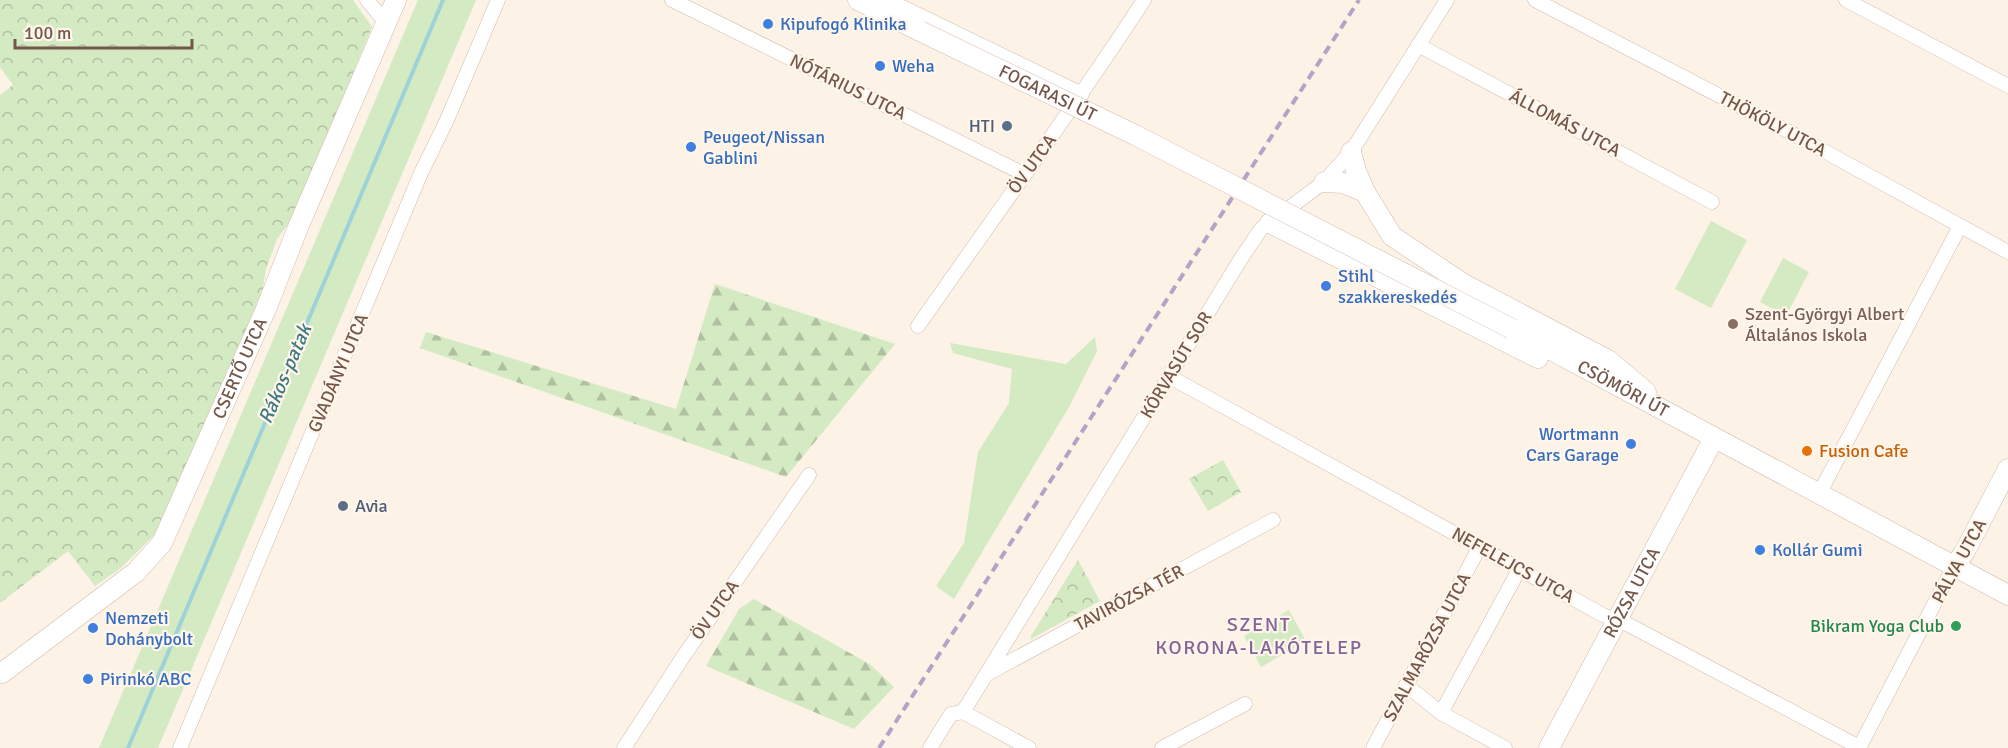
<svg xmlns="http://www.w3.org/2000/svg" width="2008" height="748" font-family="Signika,sans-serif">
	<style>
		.grass { fill: #d4eac3 }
		.forest { fill: url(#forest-firs) }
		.park { fill: url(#park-crowns) }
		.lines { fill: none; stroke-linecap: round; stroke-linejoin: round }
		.stream { stroke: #9fd2d8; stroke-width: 4 }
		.street-casing { stroke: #d0bbae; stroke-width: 15 }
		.secondary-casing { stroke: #d3bbab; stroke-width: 21 }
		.street { stroke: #fff; stroke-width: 14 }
		.secondary { stroke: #fff; stroke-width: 20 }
		.rail { stroke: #b4a3c6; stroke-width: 4; stroke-dasharray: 9 6; stroke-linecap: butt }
		.secondary-bridge-casing { stroke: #d3bbab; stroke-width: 21; stroke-linecap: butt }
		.secondary-bridge { stroke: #fff; stroke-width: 20 }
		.shop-dot { fill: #3f7fe0; stroke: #fff6eb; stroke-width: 2 }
		.service-dot { fill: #5c6f8a; stroke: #fff6eb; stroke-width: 2 }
		.education-dot { fill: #8d6e63; stroke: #fff6eb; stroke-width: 2 }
		.food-dot { fill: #e8710a; stroke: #fff6eb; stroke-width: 2 }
		.leisure-dot { fill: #2e9e5b; stroke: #fff6eb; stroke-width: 2 }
		.labels { text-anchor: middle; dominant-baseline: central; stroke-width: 4.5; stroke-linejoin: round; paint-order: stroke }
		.shop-label { font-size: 18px; fill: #366cbe; stroke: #fff6eb; text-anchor: start }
		.street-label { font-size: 18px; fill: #75574a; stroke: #fff6eb }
		.service-label { font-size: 18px; fill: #4e5e75; stroke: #fff6eb; text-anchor: end }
		.education-label { font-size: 18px; fill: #785e54; stroke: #fff6eb; text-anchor: start }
		.food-label { font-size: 18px; fill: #c56008; stroke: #fff6eb; text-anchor: start }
		.leisure-label { font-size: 18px; fill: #27864d; stroke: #fff6eb; text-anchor: end }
		.water-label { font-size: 20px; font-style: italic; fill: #407a82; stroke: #fff6eb }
		.neighbourhood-label { font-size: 20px; letter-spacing: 1.5px; fill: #856599; stroke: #fff6eb }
	</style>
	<defs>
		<pattern id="forest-firs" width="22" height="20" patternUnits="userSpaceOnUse" patternTransform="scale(1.5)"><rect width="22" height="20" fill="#d4eac3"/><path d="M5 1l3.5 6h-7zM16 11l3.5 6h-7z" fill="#b1c0a0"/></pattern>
		<pattern id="park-crowns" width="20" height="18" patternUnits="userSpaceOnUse" patternTransform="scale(1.5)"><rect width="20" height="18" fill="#d4eac3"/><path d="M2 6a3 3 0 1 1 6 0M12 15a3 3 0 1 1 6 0" fill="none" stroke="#b1c0a0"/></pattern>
	</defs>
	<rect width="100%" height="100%" fill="#fcf2e5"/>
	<g class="grass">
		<path d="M418,0H476L158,748H99Z"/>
		<path d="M1711,221L1747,240L1711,308L1675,289Z"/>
		<path d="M1783,258L1809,272L1786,316L1760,302Z"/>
		<path d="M1095,337L1097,351L1069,407L954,599L936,586L964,543L978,452L1009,403L1012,369L953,353L950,343L1066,364Z"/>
		<path d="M1289,610L1306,641L1261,667L1244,636Z"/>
	</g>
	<g class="forest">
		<path d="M715,284L895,344L786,477L420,348L426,332L676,409Z"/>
		<path d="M754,599L871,665L894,687L854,729L706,666L739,609Z"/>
	</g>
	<g class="park">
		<path d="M0,0H353L372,27L295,215L277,239L266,269L261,300L156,533L121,568L95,586L68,551L0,603V95L13,85L0,67Z"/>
		<path d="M1223,460L1241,492L1208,511L1189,479Z"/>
		<path d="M1078,560L1100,601L1031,639V636Z"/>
	</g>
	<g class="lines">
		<path class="stream" d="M128,748L443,0"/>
		<g class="street-casing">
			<g id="street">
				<path d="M367,0L387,24"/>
				<path d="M672,0L1024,174"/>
				<path d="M888,0L1082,94"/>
				<path d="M1535,0L1795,135L2008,252"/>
				<path d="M1846,0L2008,86"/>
				<path d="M1418,45L1712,202"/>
				<path d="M918,326C994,217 1072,111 1144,0"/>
				<path d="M1170,377L1603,615L1629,625L1859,747"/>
				<path d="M1819,494L1960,226"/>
				<path d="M987,674L1273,520"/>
				<path d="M1406,685L1441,713L1505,748"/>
				<path d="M963,712L1242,257L1261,229L1324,182L1351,152L1447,0"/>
				<path d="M963,712L1029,748"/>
				<path d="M1441,713L1520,568"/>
				<path d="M180,748L421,173L446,122L498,0"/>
				<path d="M624,748L683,657L809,475"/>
				<path d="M930,748L951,714L963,712"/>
				<path d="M1162,748L1245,704"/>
				<path d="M1373,748L1480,546"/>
				<path d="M1859,748L1954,566"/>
			</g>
		</g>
		<g class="secondary-casing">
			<g id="secondary">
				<path d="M858,0L920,31"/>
				<path d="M1351,152L1356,171L1365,192L1392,236L1462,283L1608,360L1646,392"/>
				<path d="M1324,182L1343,183L1365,192"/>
				<path d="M1270,223L1538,358"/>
				<path id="s1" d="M1512,329L2008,595"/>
				<path d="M1954,566L1964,553L2008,469"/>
				<path id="s2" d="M2,673L136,572L162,543L266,309L299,225L396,0"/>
				<path id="s3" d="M1549,748L1714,438"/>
			</g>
		</g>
		<use href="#street" class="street"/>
		<use href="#secondary" class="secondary"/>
		<path class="rail" d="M879,748L1359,0"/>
		<g class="secondary-bridge-casing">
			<g id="secondary-bridge">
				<path id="s4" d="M920,31L1135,135L1512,329"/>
			</g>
		</g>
		<use href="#secondary-bridge" class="secondary-bridge"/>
	</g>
	<g class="shop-dot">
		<circle cx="768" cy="24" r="6"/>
		<circle cx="880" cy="66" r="6"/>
		<circle cx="691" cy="147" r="6"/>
		<circle cx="1326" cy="286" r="6"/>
		<circle cx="1631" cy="444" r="6"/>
		<circle cx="1760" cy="550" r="6"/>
		<circle cx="93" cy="628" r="6"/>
		<circle cx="88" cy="679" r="6"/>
	</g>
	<g class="service-dot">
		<circle cx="1007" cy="126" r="6"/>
		<circle cx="343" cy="506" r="6"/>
	</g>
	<circle class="education-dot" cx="1733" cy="324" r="6"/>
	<circle class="food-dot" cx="1807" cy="451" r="6"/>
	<circle class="leisure-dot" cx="1956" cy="626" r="6"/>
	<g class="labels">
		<g class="shop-label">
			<text x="780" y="24">Kipufogó Klinika</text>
			<text x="892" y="66">Weha</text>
			<text x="703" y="137">Peugeot/Nissan<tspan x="703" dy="21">Gablini</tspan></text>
			<text x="1338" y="276">Stihl<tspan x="1338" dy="21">szakkereskedés</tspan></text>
			<text x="1619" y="434" text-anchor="end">Wortmann<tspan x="1619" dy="21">Cars Garage</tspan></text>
			<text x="1772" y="550">Kollár Gumi</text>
			<text x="105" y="618">Nemzeti<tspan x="105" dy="21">Dohánybolt</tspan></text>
			<text x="100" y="679">Pirinkó ABC</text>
		</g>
		<g class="street-label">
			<text transform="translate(848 87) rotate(26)">NÓTÁRIUS UTCA</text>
			<text stroke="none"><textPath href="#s4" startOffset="142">FOGARASI ÚT</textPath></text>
			<text transform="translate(1565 123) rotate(28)">ÁLLOMÁS UTCA</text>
			<text transform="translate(1773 124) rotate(28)">THÖKÖLY UTCA</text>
			<text transform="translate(1032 164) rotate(-54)">ÖV UTCA</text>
			<text transform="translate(1176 365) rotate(-59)">KÖRVASÚT SOR</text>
			<text stroke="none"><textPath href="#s2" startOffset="398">CSERTŐ UTCA</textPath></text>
			<text transform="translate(338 373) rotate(-67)">GVADÁNYI UTCA</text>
			<text stroke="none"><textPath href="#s1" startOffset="126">CSÖMÖRI ÚT</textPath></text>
			<text transform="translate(1959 561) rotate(-61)">PÁLYA UTCA</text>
			<text transform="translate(1513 565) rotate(29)">NEFELEJCS UTCA</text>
			<text stroke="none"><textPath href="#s3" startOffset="176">RÓZSA UTCA</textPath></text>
			<text transform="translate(1129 598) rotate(-28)">TAVIRÓZSA TÉR</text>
			<text transform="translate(715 610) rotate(-55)">ÖV UTCA</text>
			<text transform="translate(1427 647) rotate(-62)">SZALMARÓZSA UTCA</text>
		</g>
		<g class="service-label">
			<text x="995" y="126">HTI</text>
			<text x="355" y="506" text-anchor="start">Avia</text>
		</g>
		<g class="education-label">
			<text x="1745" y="314">Szent-Györgyi Albert<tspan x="1745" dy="21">Általános Iskola</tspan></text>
		</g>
		<g class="food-label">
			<text x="1819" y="451">Fusion Cafe</text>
		</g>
		<g class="leisure-label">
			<text x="1944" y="626">Bikram Yoga Club</text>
		</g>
		<g class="water-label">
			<text transform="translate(285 374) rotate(-67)">Rákos-patak</text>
		</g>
		<g class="neighbourhood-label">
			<text x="1259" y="624">SZENT<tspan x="1259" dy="23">KORONA-LAKÓTELEP</tspan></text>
		</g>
	</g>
	<path d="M15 39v9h177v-9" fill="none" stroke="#75574a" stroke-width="3"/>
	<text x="24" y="39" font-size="18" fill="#75574a" stroke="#fff6eb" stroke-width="4.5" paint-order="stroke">100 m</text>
</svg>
